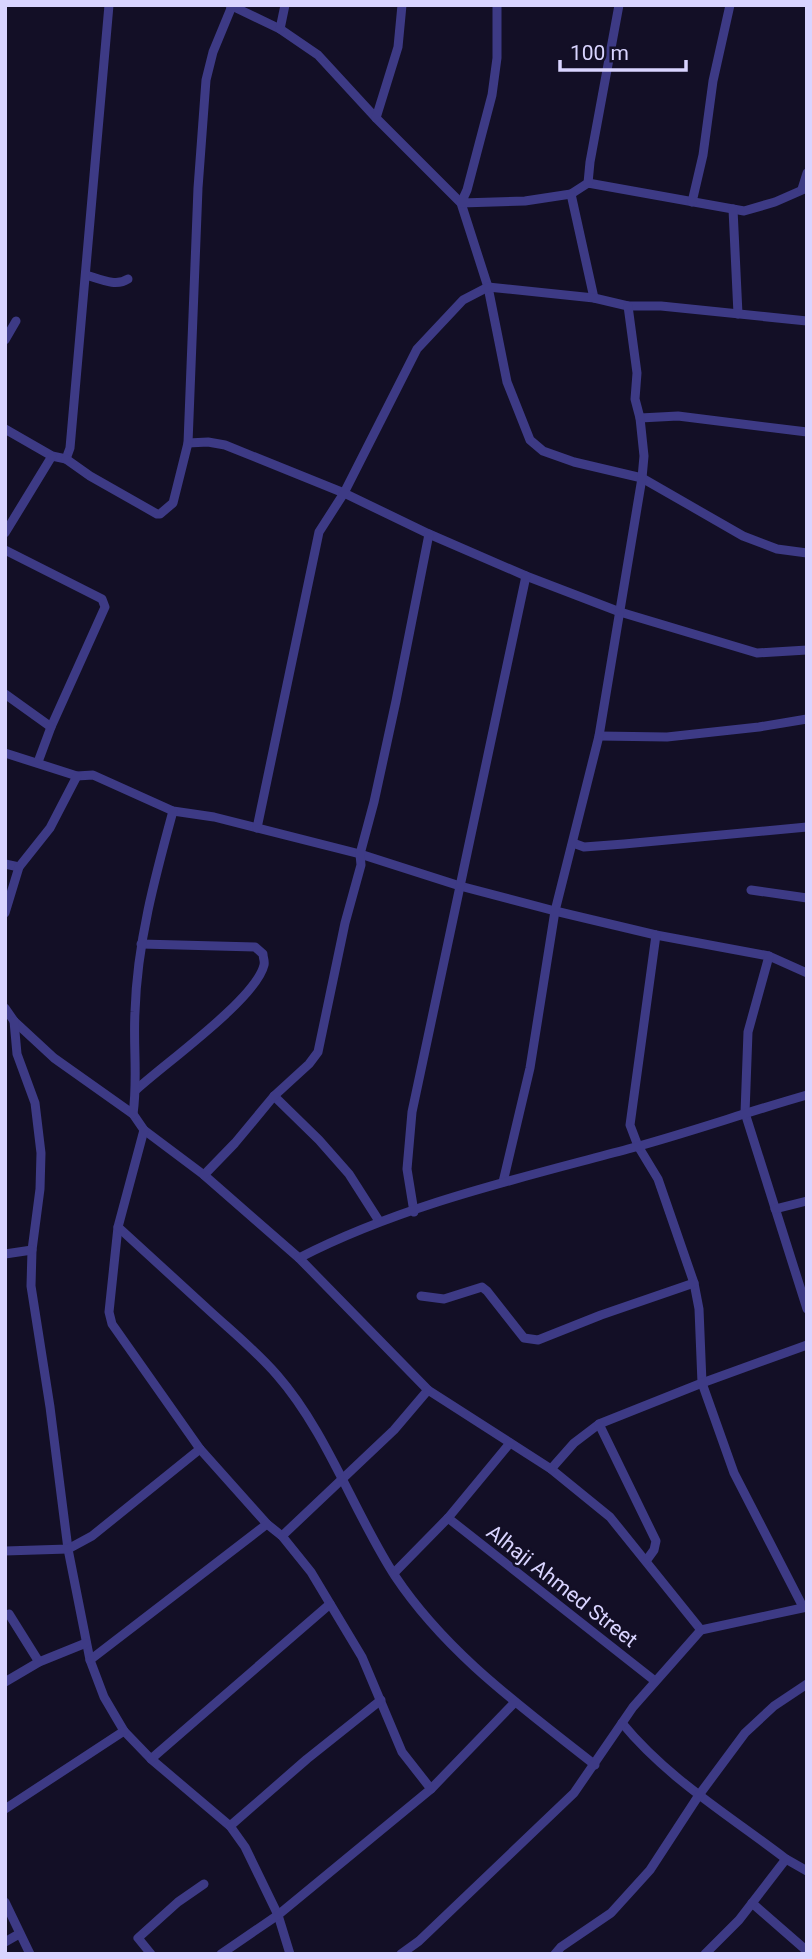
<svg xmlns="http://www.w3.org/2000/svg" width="812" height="1959" font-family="Roboto,sans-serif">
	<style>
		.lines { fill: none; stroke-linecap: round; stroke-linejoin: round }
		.street { stroke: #3d3a85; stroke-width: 9 }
		.labels { text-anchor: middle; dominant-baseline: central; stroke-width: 5; stroke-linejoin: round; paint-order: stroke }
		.street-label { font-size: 21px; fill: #d9d4ff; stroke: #130f26 }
	</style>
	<rect width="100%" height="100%" fill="#130f26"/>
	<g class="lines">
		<g class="street">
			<path d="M230,5L280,29L318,55L376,118L461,203L488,287L507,382L530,440L543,451L574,462L642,478L743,536L777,549L807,553"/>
			<path d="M497,5V58L492,95L467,190L461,203L525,201L571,194L588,183L744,211L775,202L807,188"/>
			<path d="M280,29L285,5"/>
			<path d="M376,118L398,47L402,5"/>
			<path d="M588,183L590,162L619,5"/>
			<path d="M802,189L807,173"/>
			<path d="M571,194L594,298"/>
			<path d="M692,202L703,155L713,81L730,5"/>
			<path d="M733,209L738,314"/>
			<path d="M86,275C100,279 116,287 128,279"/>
			<path d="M5,340L16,321"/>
			<path d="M640,418L678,416L807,432"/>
			<path d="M5,429L52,456L66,459L70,448L109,5"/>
			<path d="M188,443L208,442L225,445L344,493L429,534L526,576L620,612L757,653L807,650"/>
			<path d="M66,459L90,476L157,514H160L173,503L188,443L198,188L206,80L213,52L232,6"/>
			<path d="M5,533L52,456"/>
			<path d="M5,550L102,599L105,607L51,727L38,762"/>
			<path d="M5,694L51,727"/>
			<path d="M599,736L667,737L759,727L807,719"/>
			<path d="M5,753L77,776L93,775L173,811L214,817L360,854L460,886L555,911L656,935L769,956L807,973"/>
			<path d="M257,828L319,532L344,493L417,349L463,300L488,287L594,298L628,306H661L807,321"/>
			<path d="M573,843L584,847L624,844L807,827"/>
			<path d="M5,864L19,867"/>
			<path d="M751,890L807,898"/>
			<path d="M5,913L19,867L50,828L77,776"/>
			<path d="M656,935L630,1125L638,1146L658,1179L694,1283L699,1309L702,1383L599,1424L574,1443L551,1469L610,1517L701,1630"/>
			<path d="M769,956L748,1032L745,1113L807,1309"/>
			<path d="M5,1008L14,1021L54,1058L133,1114L144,1130L204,1175L299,1258L428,1390"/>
			<path d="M14,1021L17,1054L35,1103L41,1153L40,1189L32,1250L31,1286L50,1407L68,1549L90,1660L104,1697L124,1731L151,1759L230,1826L245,1847L278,1915L290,1954"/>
			<path d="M136,1090C164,1064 256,999 264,965C265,961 263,958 263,954L255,947L141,944"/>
			<path d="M274,1096L319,1140L349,1174L379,1221"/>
			<path d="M133,1114C138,1080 133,1046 135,1012C137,943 155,877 173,811"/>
			<path d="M144,1130L118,1227L109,1312L112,1324L200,1449L267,1524L282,1536L311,1572L362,1657L402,1752L431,1789"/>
			<path d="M204,1175L235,1143L274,1096L309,1064L318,1052L345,923L361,865L360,854L374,802L396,701L429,534"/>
			<path d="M503,1182L530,1068L555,911L599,736L642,478L644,456L640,418L635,399L637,373L628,306"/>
			<path d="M775,1209L807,1201"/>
			<path d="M414,1212L407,1169L412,1112L526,576"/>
			<path d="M118,1227C149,1255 180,1284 212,1313C234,1333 257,1352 277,1375C327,1432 354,1513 395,1576C447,1654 523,1708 595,1765"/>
			<path d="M5,1254L32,1250"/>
			<path d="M299,1258C402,1205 517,1179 628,1149C688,1133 747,1112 807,1095"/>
			<path d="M421,1296L444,1299L482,1287L487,1291L524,1338L538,1340L601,1315L694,1283"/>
			<path d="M599,1424L656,1541L654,1550L646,1561"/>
			<path d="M448,1518L655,1681"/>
			<path d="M282,1536L394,1430L428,1390L551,1469"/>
			<path d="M5,1551L68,1549L92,1536L200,1449"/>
			<path d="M394,1573L448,1518L510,1443"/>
			<path d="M803,1607L734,1473L702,1383L807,1345"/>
			<path d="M9,1614L39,1662"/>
			<path d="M90,1660L267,1524"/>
			<path d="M5,1682L39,1662L86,1643"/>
			<path d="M622,1723C668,1779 730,1816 786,1859L807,1871"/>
			<path d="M151,1759L330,1604"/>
			<path d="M5,1809L124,1731"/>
			<path d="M230,1826L307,1759L381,1700"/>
			<path d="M5,1902L30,1954"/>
			<path d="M752,1903L807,1951"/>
			<path d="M5,1942L19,1934"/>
			<path d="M151,1954L138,1938L178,1902L204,1884"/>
			<path d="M221,1954L278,1915L431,1789L515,1702"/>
			<path d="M401,1954L419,1941L574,1793L633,1707L701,1630L807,1607"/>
			<path d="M555,1954L561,1947L611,1913L650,1870L699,1795L745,1733L774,1706L807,1684"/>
			<path d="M705,1954L739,1920L786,1859"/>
		</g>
	</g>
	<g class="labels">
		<g class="street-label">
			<text transform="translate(562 1586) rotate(38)">Alhaji Ahmed Street</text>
		</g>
	</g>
	<rect width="812" height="1959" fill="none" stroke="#d9d4ff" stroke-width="14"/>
	<path d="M560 60v10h126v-10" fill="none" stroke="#d9d4ff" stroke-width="3.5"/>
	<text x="570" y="60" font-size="21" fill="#d9d4ff" stroke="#130f26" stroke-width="5" paint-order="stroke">100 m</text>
</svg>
